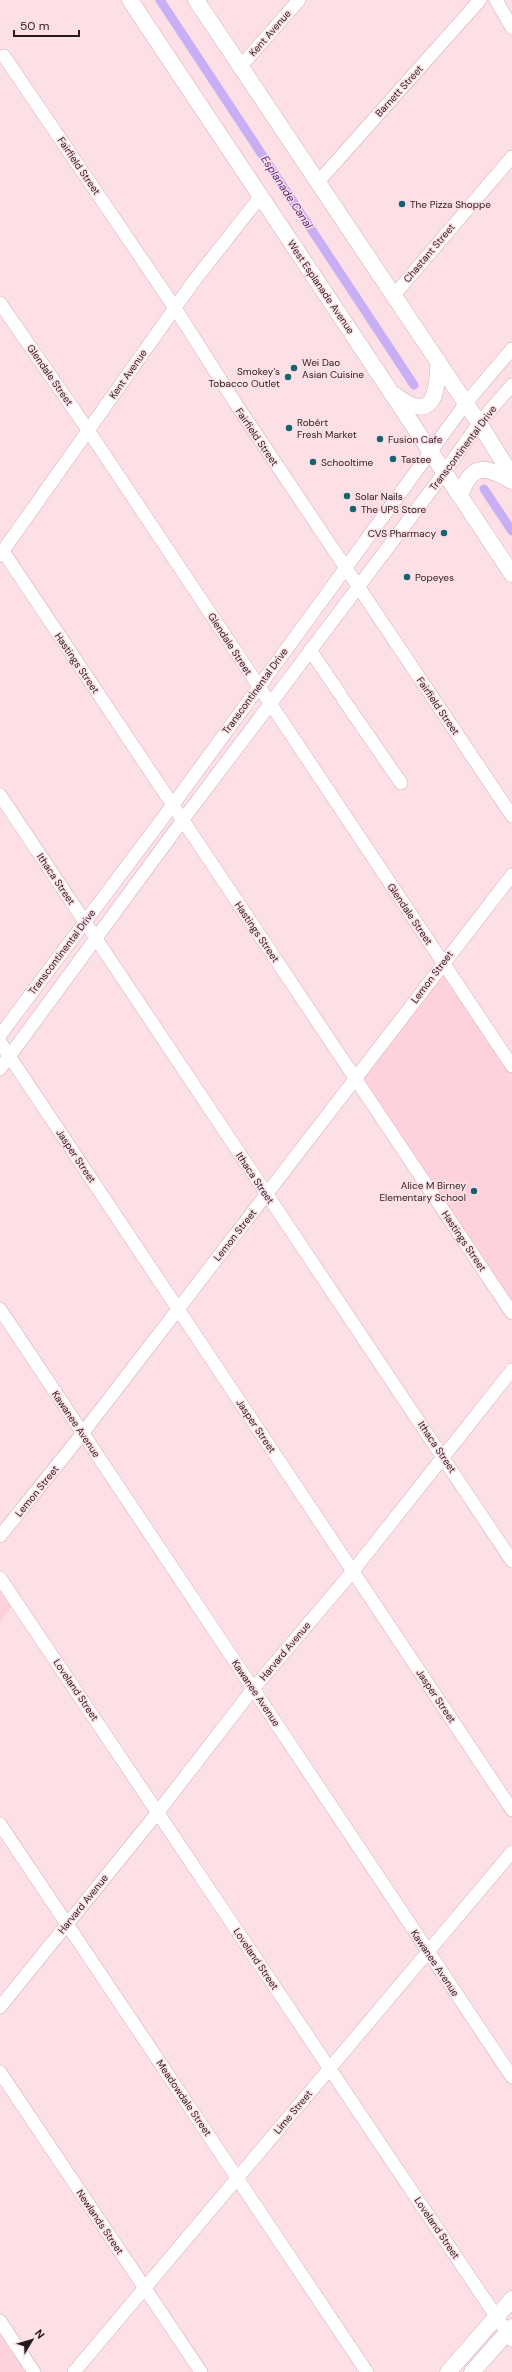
<svg xmlns="http://www.w3.org/2000/svg" width="512" height="2372" font-family="'DM Sans',sans-serif">
	<style>
		.built { fill: #fed2dc }
		.lines { fill: none; stroke-linecap: round; stroke-linejoin: round }
		.canal { stroke: #c8aef5; stroke-width: 9 }
		.minor-casing { stroke: #d0aeb6; stroke-width: 14 }
		.major-casing { stroke: #d0aeb6; stroke-width: 17 }
		.minor { stroke: #fff; stroke-width: 13 }
		.major { stroke: #fff; stroke-width: 16 }
		.poi-dot { fill: #16636d; stroke: #fde0e6; stroke-width: 1.5 }
		.labels { text-anchor: middle; dominant-baseline: central; stroke-width: 3; stroke-linejoin: round; paint-order: stroke }
		.street-label { font-size: 10px; fill: #271a1e; stroke: #fde0e6 }
		.poi-label { font-size: 10px; fill: #271a1e; stroke: #fde0e6; text-anchor: start }
		.water-label { font-size: 11px; font-style: italic; fill: #512186; stroke: #fde0e6 }
	</style>
	<rect width="100%" height="100%" fill="#fde0e6"/>
	<g class="built">
		<path d="M443,970L512,1074V1306L360,1077Z"/>
		<path d="M0,1586L13,1605L0,1623Z"/>
		<path d="M0,2334L26,2372H0Z"/>
	</g>
	<g class="lines">
		<g class="canal">
			<path d="M160,0L414,385"/>
			<path d="M484,489L512,531"/>
		</g>
		<g class="minor-casing">
			<g id="minor">
				<path d="M496,0L512,28"/>
				<path d="M4,56L175,308L236,404L512,816"/>
				<path d="M241,66L299,0"/>
				<path d="M318,182L480,0"/>
				<path d="M394,295L512,157"/>
				<path d="M0,303L88,430L512,1066"/>
				<path d="M3,551L512,1313"/>
				<path d="M0,555L194,281L260,197"/>
				<path d="M310,650L340,694"/>
				<path d="M343,699L401,783"/>
				<path d="M0,795L512,1561"/>
				<path d="M0,1035L172,806L466,403L512,349"/>
				<path d="M0,1042L512,1810"/>
				<path d="M0,1069L182,821L444,473L479,423L512,385"/>
				<path d="M0,1309L512,2077"/>
				<path d="M0,1536L82,1434L512,875"/>
				<path d="M0,1578L512,2340"/>
				<path d="M0,1824L367,2372"/>
				<path d="M0,2007L158,1812L253,1689L353,1571L512,1370"/>
				<path d="M0,2072L201,2372"/>
				<path d="M0,2321L34,2372"/>
				<path d="M74,2372L512,1852"/>
			</g>
		</g>
		<g class="major-casing">
			<g id="major">
				<path d="M130,0L512,574"/>
				<path d="M196,0L479,423L512,476"/>
				<path d="M395,395C433,424 438,394 438,361"/>
				<path d="M460,496C472,463 484,465 512,481"/>
				<path d="M448,2372L512,2299"/>
				<path d="M472,2372L512,2327"/>
			</g>
		</g>
		<use href="#minor" class="minor"/>
		<use href="#major" class="major"/>
	</g>
	<g class="poi-dot">
		<circle cx="402" cy="204" r="4"/>
		<circle cx="294" cy="368" r="4"/>
		<circle cx="288" cy="377" r="4"/>
		<circle cx="289" cy="428" r="4"/>
		<circle cx="380" cy="439" r="4"/>
		<circle cx="393" cy="459" r="4"/>
		<circle cx="313" cy="462" r="4"/>
		<circle cx="347" cy="496" r="4"/>
		<circle cx="353" cy="509" r="4"/>
		<circle cx="444" cy="533" r="4"/>
		<circle cx="407" cy="577" r="4"/>
		<circle cx="474" cy="1191" r="4"/>
	</g>
	<g class="labels">
		<g class="street-label">
			<text transform="translate(270 33) rotate(-49)">Kent Avenue</text>
			<text transform="translate(399 91) rotate(-48)">Barnett Street</text>
			<text transform="translate(79 166) rotate(56)">Fairfield Street</text>
			<text transform="translate(429 253) rotate(-50)">Chastant Street</text>
			<text transform="translate(321 287) rotate(56)">West Esplanade Avenue</text>
			<text transform="translate(128 374) rotate(-55)">Kent Avenue</text>
			<text transform="translate(50 375) rotate(55)">Glendale Street</text>
			<text transform="translate(257 437) rotate(56)">Fairfield Street</text>
			<text transform="translate(463 448) rotate(-53)">Transcontinental Drive</text>
			<text transform="translate(230 644) rotate(57)">Glendale Street</text>
			<text transform="translate(77 663) rotate(56)">Hastings Street</text>
			<text transform="translate(255 691) rotate(-54)">Transcontinental Drive</text>
			<text transform="translate(438 706) rotate(56)">Fairfield Street</text>
			<text transform="translate(56 879) rotate(56)">Ithaca Street</text>
			<text transform="translate(410 914) rotate(56)">Glendale Street</text>
			<text transform="translate(257 932) rotate(56)">Hastings Street</text>
			<text transform="translate(62 952) rotate(-53)">Transcontinental Drive</text>
			<text transform="translate(432 977) rotate(-53)">Lemon Street</text>
			<text transform="translate(76 1156) rotate(56)">Jasper Street</text>
			<text transform="translate(255 1178) rotate(56)">Ithaca Street</text>
			<text transform="translate(235 1235) rotate(-52)">Lemon Street</text>
			<text transform="translate(464 1241) rotate(56)">Hastings Street</text>
			<text transform="translate(76 1424) rotate(56)">Kawanee Avenue</text>
			<text transform="translate(256 1426) rotate(56)">Jasper Street</text>
			<text transform="translate(437 1447) rotate(56)">Ithaca Street</text>
			<text transform="translate(37 1491) rotate(-51)">Lemon Street</text>
			<text transform="translate(285 1651) rotate(-50)">Harvard Avenue</text>
			<text transform="translate(76 1690) rotate(56)">Loveland Street</text>
			<text transform="translate(256 1693) rotate(56)">Kawanee Avenue</text>
			<text transform="translate(436 1696) rotate(56)">Jasper Street</text>
			<text transform="translate(83 1904) rotate(-51)">Harvard Avenue</text>
			<text transform="translate(256 1959) rotate(56)">Loveland Street</text>
			<text transform="translate(435 1963) rotate(56)">Kawanee Avenue</text>
			<text transform="translate(184 2098) rotate(56)">Meadowdale Street</text>
			<text transform="translate(293 2112) rotate(-50)">Lime Street</text>
			<text transform="translate(100 2222) rotate(56)">Newlands Street</text>
			<text transform="translate(437 2228) rotate(56)">Loveland Street</text>
		</g>
		<g class="poi-label">
			<text x="410" y="204">The Pizza Shoppe</text>
			<text x="302" y="362">Wei Dao<tspan x="302" dy="12">Asian Cuisine</tspan></text>
			<text x="280" y="371" text-anchor="end">Smokey's<tspan x="280" dy="12">Tobacco Outlet</tspan></text>
			<text x="297" y="422">Robért<tspan x="297" dy="12">Fresh Market</tspan></text>
			<text x="388" y="439">Fusion Cafe</text>
			<text x="401" y="459">Tastee</text>
			<text x="321" y="462">Schooltime</text>
			<text x="355" y="496">Solar Nails</text>
			<text x="361" y="509">The UPS Store</text>
			<text x="436" y="533" text-anchor="end">CVS Pharmacy</text>
			<text x="415" y="577">Popeyes</text>
			<text x="466" y="1185" text-anchor="end">Alice M Birney<tspan x="466" dy="12">Elementary School</tspan></text>
		</g>
		<g class="water-label">
			<text transform="translate(287 192) rotate(57)">Esplanade Canal</text>
		</g>
	</g>
	<g transform="translate(32 2340) rotate(52)" stroke="#fde0e6" stroke-width="3" paint-order="stroke">
	<path d="M0-3L7 15L0 10L-7 15Z" fill="#271a1e"/>
	<text y="-6" font-size="11" font-weight="bold" text-anchor="middle" fill="#271a1e">N</text>
	</g>
	<path d="M14 30v6h65v-6" fill="none" stroke="#271a1e" stroke-width="2"/>
	<text x="20" y="30" font-size="12" fill="#271a1e" stroke="#fde0e6" stroke-width="3" paint-order="stroke">50 m</text>
</svg>
